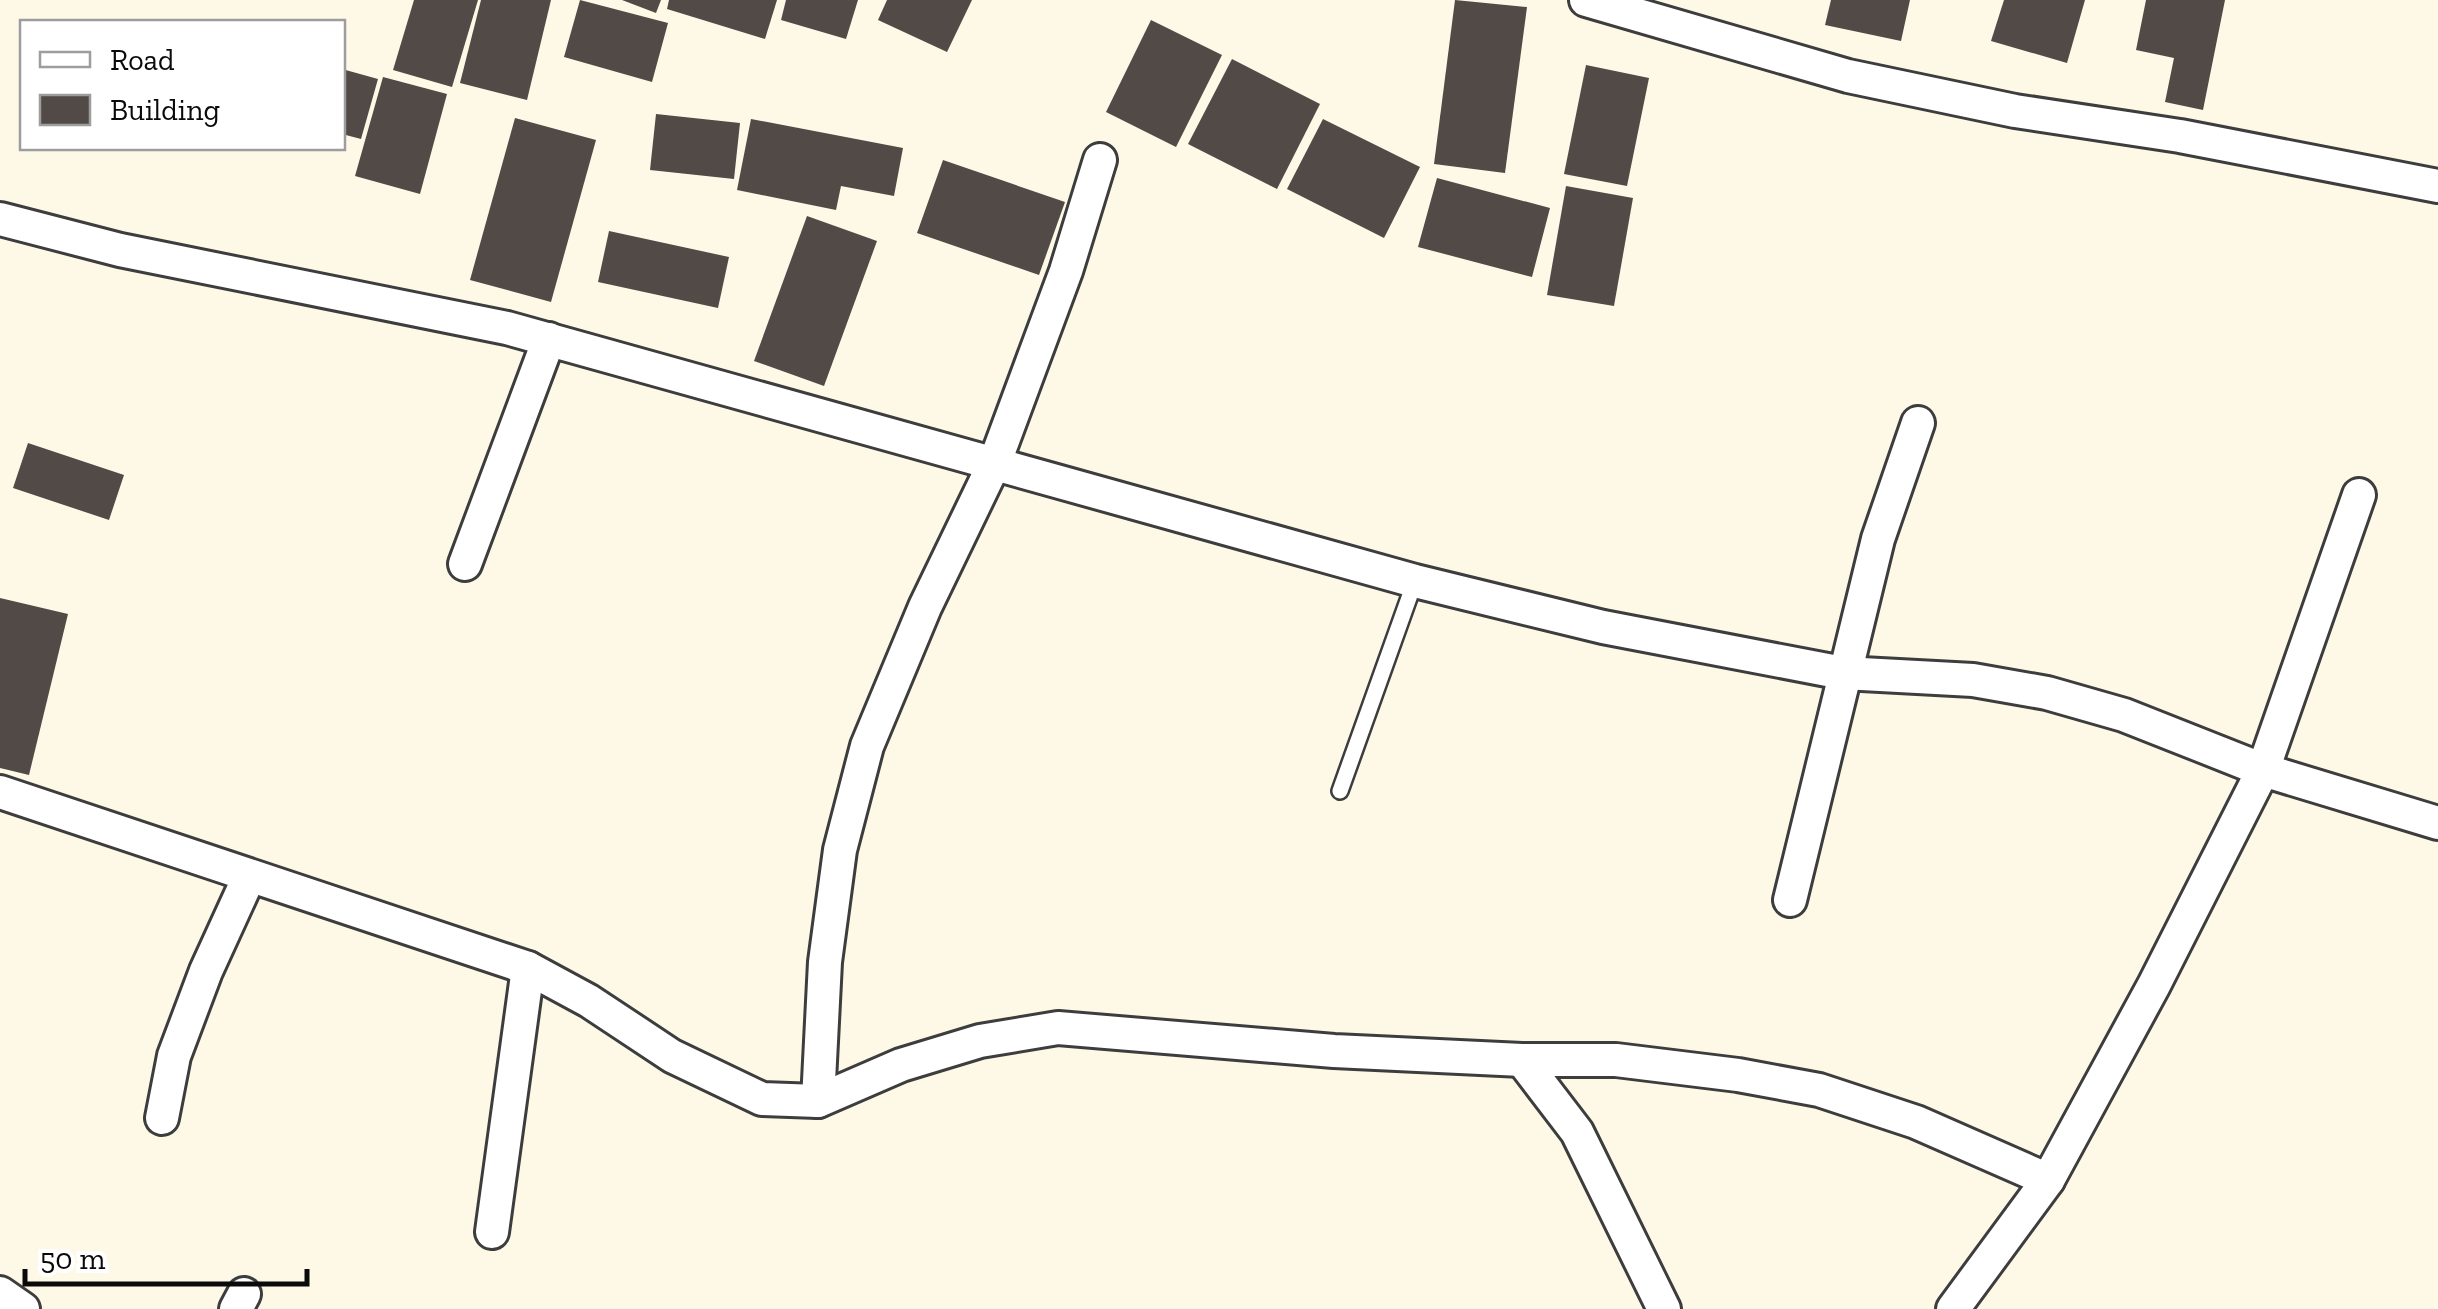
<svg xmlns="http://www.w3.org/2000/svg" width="2438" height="1309" font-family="'Zilla Slab',serif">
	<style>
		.building { fill: #514a47 }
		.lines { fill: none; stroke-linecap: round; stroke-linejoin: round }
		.lane-casing { stroke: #3d3d3d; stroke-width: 20 }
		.street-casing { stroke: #3d3d3d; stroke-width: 38 }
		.lane { stroke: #fff; stroke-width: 15 }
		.street { stroke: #fff; stroke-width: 32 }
	</style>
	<rect width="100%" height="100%" fill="#fef9e7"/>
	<g class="building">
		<path d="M414,0H478L452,87L393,70Z"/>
		<path d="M481,0H551L527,100L460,83Z"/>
		<path d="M580,0L668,23L652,82L564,57Z"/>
		<path d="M622,0H661L656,13Z"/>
		<path d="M669,0H777L765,39L667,9Z"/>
		<path d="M786,0H858L846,39L781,20Z"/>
		<path d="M887,0H972L947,52L878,20Z"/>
		<path d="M1455,0L1527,7L1505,173L1434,164Z"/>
		<path d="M1831,0H1910L1901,41L1825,25Z"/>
		<path d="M2004,0H2085L2067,63L1991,41Z"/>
		<path d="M2146,0H2225L2203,110L2165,102L2174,58L2136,50Z"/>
		<path d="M1151,20L1222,55L1176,147L1106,112Z"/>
		<path d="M1232,59L1320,104L1277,189L1188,144Z"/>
		<path d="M1586,65L1649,78L1627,186L1564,174Z"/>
		<path d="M342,69L378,79L361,139L342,134Z"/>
		<path d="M383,77L447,94L420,194L355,176Z"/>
		<path d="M656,114L740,123L734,179L650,170Z"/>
		<path d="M515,118L596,140L551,302L470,280Z"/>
		<path d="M751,119L903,148L894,196L841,186L836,210L737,190Z"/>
		<path d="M1323,119L1420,167L1384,238L1287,189Z"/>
		<path d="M943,160L1065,202L1039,275L917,233Z"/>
		<path d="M1437,178L1550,208L1532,277L1418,247Z"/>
		<path d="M1566,186L1633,198L1614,306L1547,295Z"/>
		<path d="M807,216L877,241L824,386L754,361Z"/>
		<path d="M609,231L729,257L718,308L598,282Z"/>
		<path d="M28,443L124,475L109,520L13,488Z"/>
		<path d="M0,598L68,614L29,775L0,768Z"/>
	</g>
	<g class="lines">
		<g class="lane-casing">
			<path id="lane" d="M1340,791L1415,581"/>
		</g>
		<g class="street-casing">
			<g id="street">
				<path d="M1586,0L1848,76L2015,111L2180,136L2438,186"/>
				<path d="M0,219L120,250L507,328L1415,581L1603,627L1843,673L1973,680L2047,693L2124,715L2263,770L2438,823"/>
				<path d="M465,564L549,339"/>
				<path d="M0,792L528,968L589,1001L672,1056L762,1099L818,1101L901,1065L980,1041L1058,1028L1334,1051L1522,1060H1616L1738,1075L1819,1090L1916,1122L2048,1180"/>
				<path d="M1790,900L1878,539L1918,423"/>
				<path d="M1522,1060L1577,1132L1664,1309"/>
				<path d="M818,1101L825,962L840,850L867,746L925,607L995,462L1066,271L1100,160"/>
				<path d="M162,1118L174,1056L206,971L249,877"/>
				<path d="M492,1232L528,968"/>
				<path d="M0,1293L23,1309"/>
				<path d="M236,1309L244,1294"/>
				<path d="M1953,1309L2048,1180L2154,985L2263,770L2359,495"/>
			</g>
		</g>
		<use href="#lane" class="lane"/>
		<use href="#street" class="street"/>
	</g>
	<rect x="20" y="20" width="325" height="130" fill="#ffffff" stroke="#9d9d9d" stroke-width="2.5"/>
	<rect x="40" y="52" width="50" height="15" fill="#ffffff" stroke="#9d9d9d" stroke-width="2.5"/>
	<text x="110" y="70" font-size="30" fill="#0a0a0a">Road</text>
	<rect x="40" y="95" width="50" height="30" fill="#514a47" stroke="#9d9d9d" stroke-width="2.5"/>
	<text x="110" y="120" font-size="30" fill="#0a0a0a">Building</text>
	<path d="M25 1269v15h282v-15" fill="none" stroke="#0a0a0a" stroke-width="5"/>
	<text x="40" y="1269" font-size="30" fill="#0a0a0a" stroke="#ffffff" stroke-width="8" paint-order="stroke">50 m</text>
</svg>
